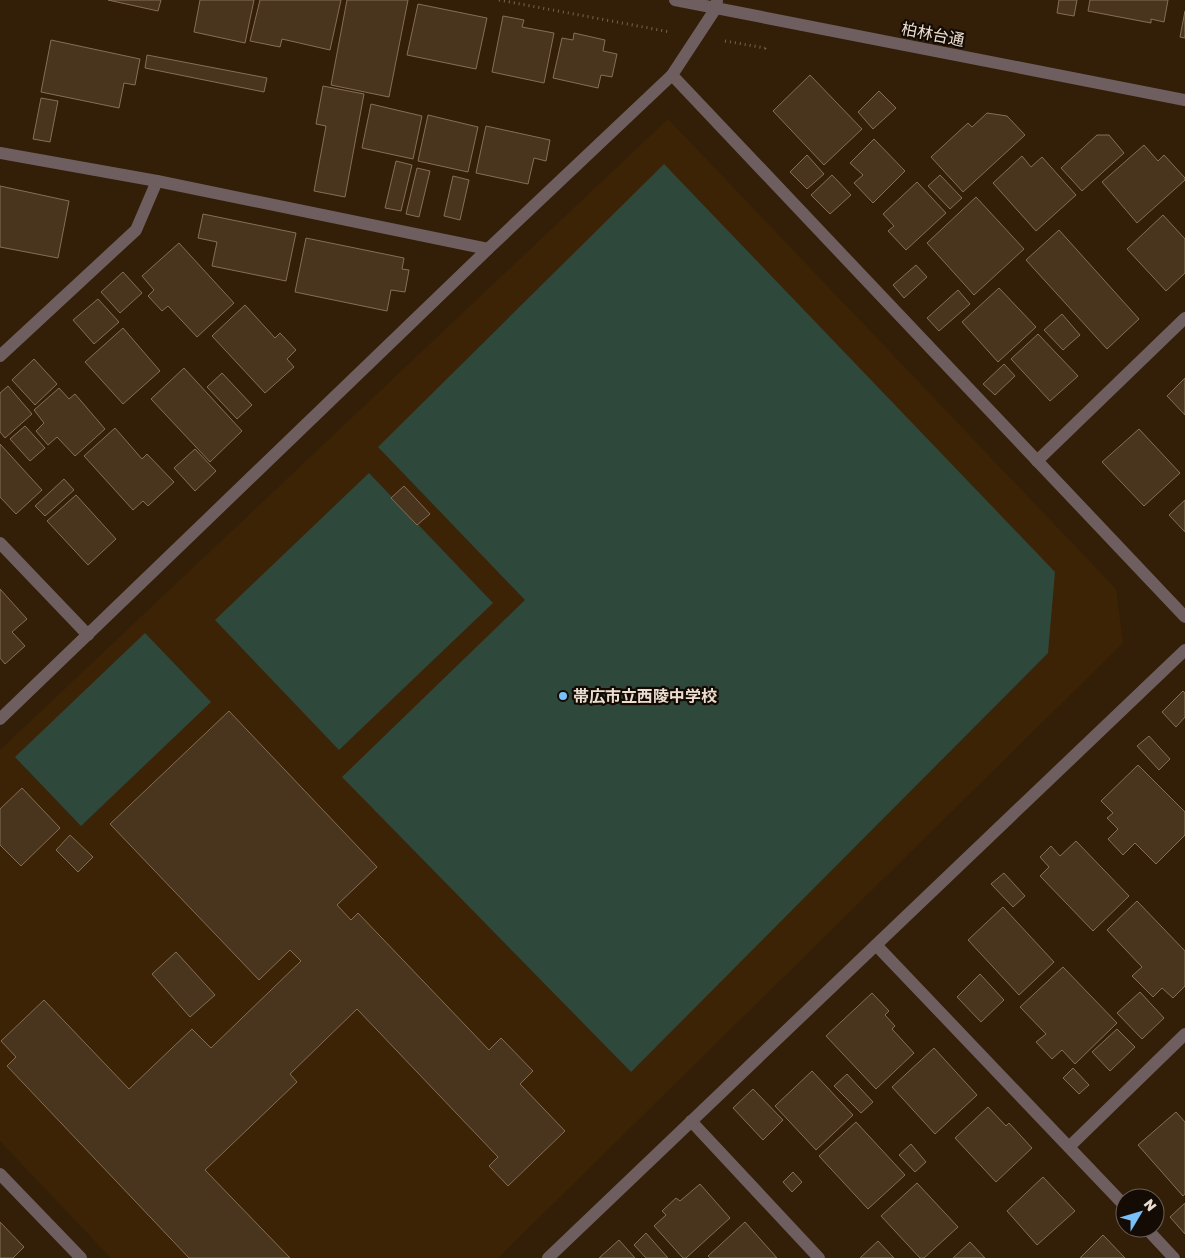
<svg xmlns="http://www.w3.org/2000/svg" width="1185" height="1258" font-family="'Golos Text','Noto Sans JP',sans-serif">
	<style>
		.built { fill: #3c2305 }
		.green { fill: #2f483c }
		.building { fill: #49351e; stroke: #856e55 }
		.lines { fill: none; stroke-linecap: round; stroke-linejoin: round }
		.path { stroke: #756350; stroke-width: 3; stroke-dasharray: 1 4; stroke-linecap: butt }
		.minor { stroke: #6f5e5f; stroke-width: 12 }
		.poi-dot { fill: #79bff8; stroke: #140b04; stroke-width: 2 }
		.labels { text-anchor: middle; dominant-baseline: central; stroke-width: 4.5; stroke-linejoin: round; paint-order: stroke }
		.street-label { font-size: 16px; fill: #ebded0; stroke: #140b04 }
		.poi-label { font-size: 16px; font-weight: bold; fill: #ebded0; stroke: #140b04; text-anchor: start }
	</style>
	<rect width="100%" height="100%" fill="#331f08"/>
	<path class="built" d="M668,119L1116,589L1123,643L498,1258H111L0,1141V750Z"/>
	<g class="green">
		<path d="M664,164L1055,572L1048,653L631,1072L342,777L525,600L378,447Z"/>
		<path d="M369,473L493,603L339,750L215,620Z"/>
		<path d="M145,633L211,702L81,826L15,757Z"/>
	</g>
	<g class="building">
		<path d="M108,0H161L158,11Z"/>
		<path d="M200,0H254L245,43L194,32Z"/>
		<path d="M260,0H341L330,50L282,39L280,47L250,41Z"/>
		<path d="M347,0H408L389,97L331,85Z"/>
		<path d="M1059,0H1077L1074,16L1057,13Z"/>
		<path d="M1090,0H1168L1164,22L1151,19V23L1088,11Z"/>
		<path d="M418,4L487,18L476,69L407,55Z"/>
		<path d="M1185,11V38L1180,37Z"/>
		<path d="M503,16L524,20L522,27L554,33L544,83L492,72Z"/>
		<path d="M574,33L605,40L603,51L617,54L612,77L601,75L598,88L553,78L562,38L573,40Z"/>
		<path d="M51,40L140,59L135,85L124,83L119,108L41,92Z"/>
		<path d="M147,55L267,78L264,92L145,68Z"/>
		<path d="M810,75L862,129L824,165L773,111Z"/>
		<path d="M323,86L364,94L345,197L314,191L326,126L316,124Z"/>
		<path d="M879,91L896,108L873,129L858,112Z"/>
		<path d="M41,98L58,101L50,142L33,139Z"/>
		<path d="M371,104L422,116L413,159L362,148Z"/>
		<path d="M987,113L1007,116L1025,135L963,192L931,157L968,123L972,127Z"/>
		<path d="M428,115L478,127L468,172L418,161Z"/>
		<path d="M486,126L550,140L546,161L534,158L528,184L476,173Z"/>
		<path d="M1097,135H1109L1124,153L1082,191L1061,168Z"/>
		<path d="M874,139L905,171L873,203L854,183L863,175L850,163Z"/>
		<path d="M1144,145L1158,161L1164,155L1185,178V180L1137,223L1102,182Z"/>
		<path d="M807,155L824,174L807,189L790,172Z"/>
		<path d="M1022,156L1031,167L1042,157L1076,195L1036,231L993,183Z"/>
		<path d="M396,161L412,165L401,211L385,208Z"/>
		<path d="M417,168L430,171L419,217L406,214Z"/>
		<path d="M832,175L851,195L830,214L811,195Z"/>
		<path d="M940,175L962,198L950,209L928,186Z"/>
		<path d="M453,176L469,180L460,220L444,216Z"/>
		<path d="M917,182L946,213L906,250L888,231L894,226L883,214Z"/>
		<path d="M0,186L69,201L58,258L0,247Z"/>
		<path d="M976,197L1024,249L974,295L927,243Z"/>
		<path d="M203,214L296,233L286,281L212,266L217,242L198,238Z"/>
		<path d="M1163,215L1185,239V273L1166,291L1127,249Z"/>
		<path d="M1059,230L1139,319L1107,349L1026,260Z"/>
		<path d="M306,238L404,258L402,269L409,270L405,292L391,290L387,311L295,292Z"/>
		<path d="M179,243L234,303L197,337L168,306L162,311L148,296L154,290L142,276Z"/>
		<path d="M916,265L927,277L904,298L893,285Z"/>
		<path d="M123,272L142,293L120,313L101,292Z"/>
		<path d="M999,288L1036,327L998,362L962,322Z"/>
		<path d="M958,290L970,304L939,331L927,318Z"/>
		<path d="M98,299L119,322L94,344L73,320Z"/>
		<path d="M245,305L275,338L280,333L296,350L287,359L294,367L265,393L212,336Z"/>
		<path d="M1062,314L1080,335L1063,350L1044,330Z"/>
		<path d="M123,328L160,371L123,404L85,362Z"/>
		<path d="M1038,334L1078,376L1050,401L1011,359Z"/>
		<path d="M34,359L57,384L35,405L12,380Z"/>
		<path d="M1004,364L1015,376L995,395L983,384Z"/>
		<path d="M184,368L242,431L210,462L151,399Z"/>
		<path d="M222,373L252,405L237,419L207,387Z"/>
		<path d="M1185,378V415L1167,396Z"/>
		<path d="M8,386L32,414L5,438L0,432V393Z"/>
		<path d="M59,388L69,399L75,394L105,429L75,456L57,437L48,445L36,431L44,423L34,410Z"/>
		<path d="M25,426L45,448L30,461L10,439Z"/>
		<path d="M115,428L142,459L147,454L174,482L148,506L143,501L133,510L84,456Z"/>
		<path d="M1139,429L1180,473L1144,506L1102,462Z"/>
		<path d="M0,444L42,490L16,514L0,497Z"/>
		<path d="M195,449L216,471L195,491L174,468Z"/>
		<path d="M64,479L74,490L45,516L35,506Z"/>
		<path d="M404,486L430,514L417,525L391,498Z"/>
		<path d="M76,495L116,539L88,565L47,521Z"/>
		<path d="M1185,500V532L1169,515Z"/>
		<path d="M0,589L27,619L12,632L25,646L5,664L0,658Z"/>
		<path d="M1183,691L1185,693V717L1176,727L1162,712Z"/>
		<path d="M229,711L377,867L337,905L351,920L358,913L489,1050L501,1038L533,1071L520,1084L565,1131L508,1186L489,1166L498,1157L357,1009L290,1074L297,1082L205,1170L290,1258H189L7,1066L16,1057L1,1041L44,1000L129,1089L192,1029L211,1048L301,961L290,950L259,980L110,824Z"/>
		<path d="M1149,736L1170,759L1159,770L1137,746Z"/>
		<path d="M1138,765L1185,812V835L1156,864L1135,843L1123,855L1108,839L1118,829L1107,818L1113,813L1101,801Z"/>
		<path d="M22,788L60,828L21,866L0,845V809Z"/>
		<path d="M70,835L93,857L78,872L56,850Z"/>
		<path d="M1076,841L1129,896L1093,931L1040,876L1049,867L1040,857L1051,846L1060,856Z"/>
		<path d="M1004,873L1025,896L1013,907L991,884Z"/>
		<path d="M1137,901L1185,951V986L1173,998L1162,988L1153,997L1132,976L1142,967L1107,930Z"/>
		<path d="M1003,907L1054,962L1019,995L968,940Z"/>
		<path d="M176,952L215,995L190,1017L152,974Z"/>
		<path d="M1063,967L1117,1023L1075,1064L1062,1050L1052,1059L1036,1042L1046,1034L1020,1007Z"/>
		<path d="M980,974L1004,1000L981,1022L957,997Z"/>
		<path d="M1140,992L1164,1018L1142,1039L1117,1013Z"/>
		<path d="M872,993L889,1011L885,1015L895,1026L892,1029L914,1053L876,1089L826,1036Z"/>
		<path d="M1117,1029L1135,1047L1110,1071L1092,1052Z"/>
		<path d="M934,1048L977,1095L935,1134L892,1087Z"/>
		<path d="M1073,1068L1089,1085L1079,1094L1063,1078Z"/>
		<path d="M812,1071L853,1115L816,1150L775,1106Z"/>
		<path d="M847,1074L873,1102L861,1113L834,1086Z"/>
		<path d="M753,1089L783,1120L763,1140L733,1108Z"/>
		<path d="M988,1107L1006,1126L1009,1123L1032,1148L996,1182L955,1138Z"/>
		<path d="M1176,1112L1185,1122V1194L1183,1196L1138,1145Z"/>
		<path d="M856,1122L905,1175L868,1209L819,1156Z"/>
		<path d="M911,1144L926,1162L915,1172L899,1155Z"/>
		<path d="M793,1172L802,1182L792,1192L783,1182Z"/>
		<path d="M1043,1177L1075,1211L1037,1245L1007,1211Z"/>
		<path d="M917,1183L958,1227L924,1258H920L881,1216Z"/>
		<path d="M700,1184L730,1218L686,1258H683L654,1226L666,1215L662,1211L676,1198L680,1201Z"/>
		<path d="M1185,1203V1234L1170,1217Z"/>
		<path d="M0,1222L24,1247L13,1258H0Z"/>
		<path d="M745,1222L777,1258H710L708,1256Z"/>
		<path d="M646,1233L668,1258H646L634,1245Z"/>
		<path d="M1103,1235L1125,1258H1080Z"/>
		<path d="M619,1240L635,1258H599Z"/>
		<path d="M878,1241L894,1258H860Z"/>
		<path d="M970,1242L985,1258H953Z"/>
	</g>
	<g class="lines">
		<g class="path">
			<path d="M499,0L670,32"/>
			<path d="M725,41L765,48L766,45"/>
		</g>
		<g class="minor">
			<path d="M675,0L1185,100"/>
			<path d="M672,75L1185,617"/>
			<path d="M0,153L157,181L488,249"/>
			<path d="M0,356L136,230L157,181"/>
			<path d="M1037,461L1185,318"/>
			<path d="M0,543L88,635"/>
			<path d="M0,719L488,249L672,75L716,8L717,0"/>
			<path d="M876,945L1125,1206"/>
			<path d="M691,1121L819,1258"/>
			<path d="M1069,1147L1185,1034"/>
			<path d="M0,1174L81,1258"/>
			<path d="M1146,1228L1174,1258"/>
			<path d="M548,1258L1185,650"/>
		</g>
	</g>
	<circle class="poi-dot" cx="563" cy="696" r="5"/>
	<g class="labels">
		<g class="street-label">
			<text transform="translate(933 34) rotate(11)">柏林台通</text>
		</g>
		<g class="poi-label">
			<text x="573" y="696">帯広市立西陵中学校</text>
		</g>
	</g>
	<g transform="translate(1140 1213) rotate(52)"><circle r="24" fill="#140b04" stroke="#6a5f56"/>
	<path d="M0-4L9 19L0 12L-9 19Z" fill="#79bff8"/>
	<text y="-8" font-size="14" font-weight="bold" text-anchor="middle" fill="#ebded0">N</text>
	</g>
</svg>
